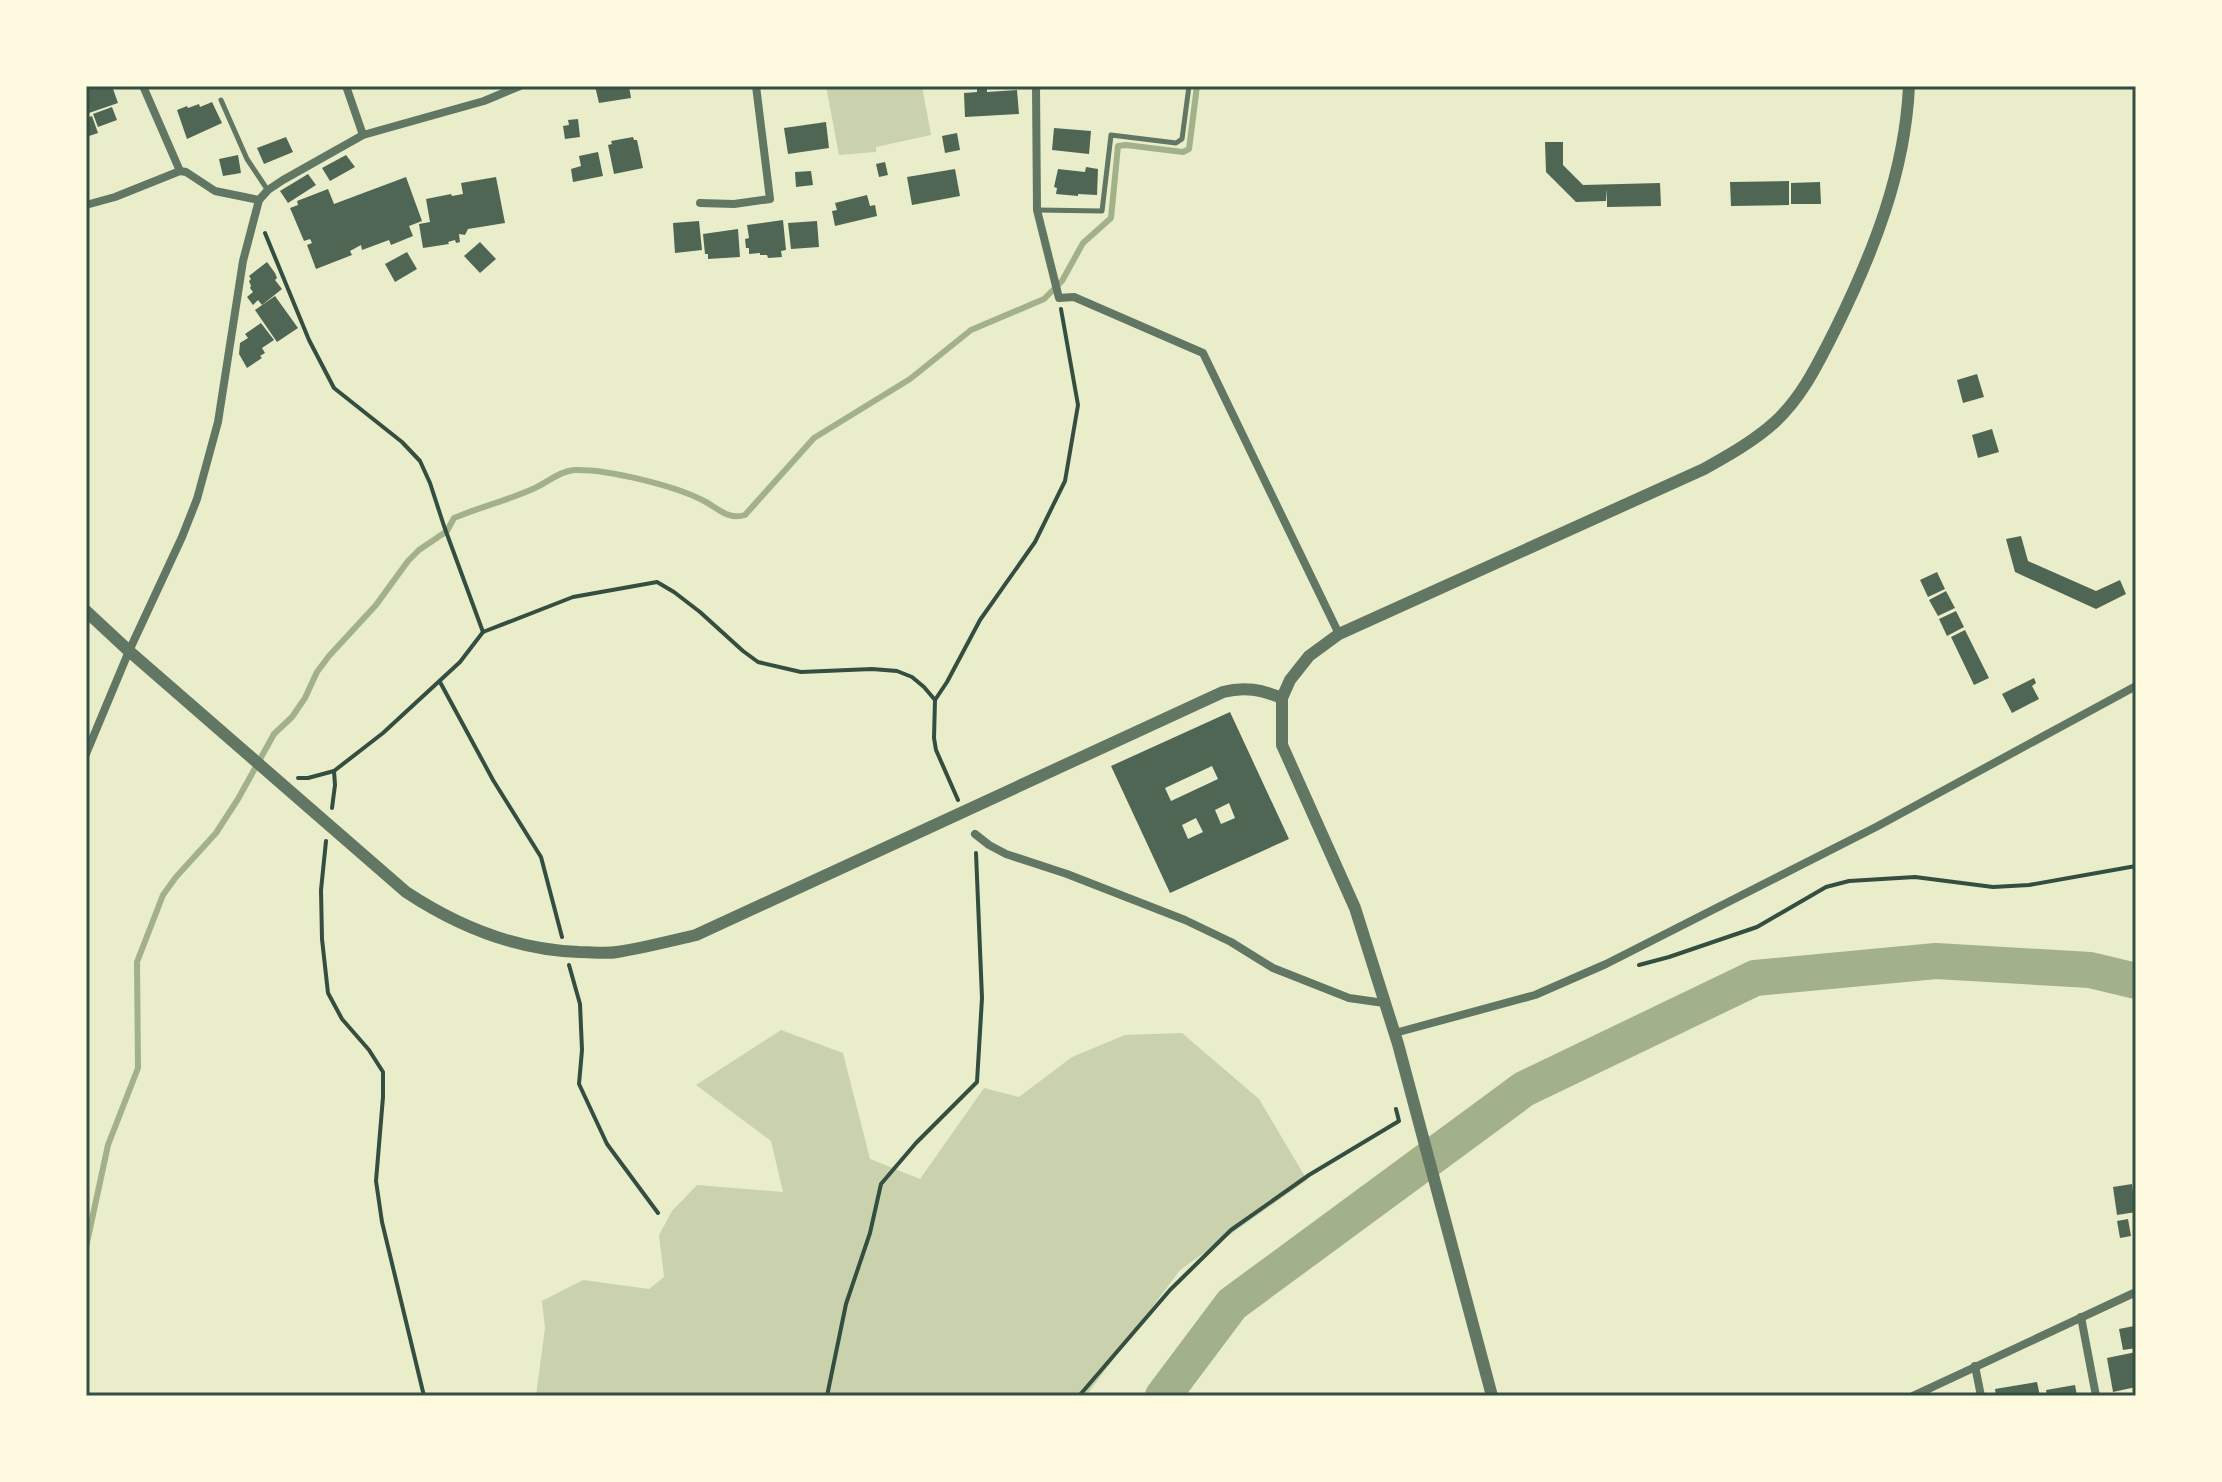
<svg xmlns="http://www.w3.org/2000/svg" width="2222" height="1482" font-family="Ubuntu,sans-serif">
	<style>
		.green { fill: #cad2ad }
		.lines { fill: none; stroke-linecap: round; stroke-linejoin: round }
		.stream { stroke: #a3b18a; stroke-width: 6 }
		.river { stroke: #a3b18a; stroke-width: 36 }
		.building { fill: #4f6655; fill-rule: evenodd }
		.path { stroke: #344e41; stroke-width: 4 }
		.service { stroke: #617663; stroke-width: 5 }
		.minor { stroke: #617663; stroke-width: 8 }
		.tertiary { stroke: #617663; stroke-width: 12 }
		.neatline { fill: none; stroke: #344e41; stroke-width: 3 }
	</style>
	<rect width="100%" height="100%" fill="#e9edc9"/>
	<g class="green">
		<path d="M826,86H922L931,135L876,147V152L839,155Z"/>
		<path d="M781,1030L843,1053L870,1159L920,1179L984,1088L1019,1097L1072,1057L1125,1035L1182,1033L1259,1099L1307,1180L1180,1270L1086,1396H536L545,1328L542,1301L583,1280L649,1289L664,1277L659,1235L672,1211L697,1185L783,1192L771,1141L696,1085Z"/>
	</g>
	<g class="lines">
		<path class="stream" d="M86,1247L108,1145L138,1068L137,962L163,895L176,877L216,833L238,799L274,734L292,717L305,698L317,672L329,656L376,605L408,561L419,550L447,531L454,518C480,507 509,500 535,488C548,482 560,471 574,470C608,469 677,486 706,502C720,510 729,520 745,515L814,438L910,379L971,330L1044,299L1062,281L1083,243L1111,218L1118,146L1126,145L1183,152L1189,149L1197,86"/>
		<path class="river" d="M1163,1396L1232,1304L1524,1089L1755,978L1936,961L2090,970L2136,981"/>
	</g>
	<g class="building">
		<path d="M86,86H112L118,103L86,114Z"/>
		<path d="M595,86H629L631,98L599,103Z"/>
		<path d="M987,88V92L1017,90L1019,114L965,117L964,93L977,92V89Z"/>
		<path d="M212,102L222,123L187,139L177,110L187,106L188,108L199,104L200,107Z"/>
		<path d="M112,107L117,120L98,127L93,114Z"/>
		<path d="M92,116L98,133L86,137V118Z"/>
		<path d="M578,119L580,137L565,139L563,126L569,125L568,120Z"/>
		<path d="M826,122L829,148L788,154L784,128Z"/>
		<path d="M1054,128L1091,131L1089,154L1052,150Z"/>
		<path d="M957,133L960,150L945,153L942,136Z"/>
		<path d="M286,137L293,152L264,164L257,148Z"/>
		<path d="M633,137L634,140H637L643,168L614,174L608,145L612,144L611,141Z"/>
		<path d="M1545,142H1563V165L1583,185L1660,183L1661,206L1607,207V189L1606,201L1576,202L1546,172Z"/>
		<path d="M598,152L603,176L573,182L571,169L581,166L579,156Z"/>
		<path d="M238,155L241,173L223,176L219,159Z"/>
		<path d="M346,155L355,167L330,181L322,168Z"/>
		<path d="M885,162L888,175L879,177L876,164Z"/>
		<path d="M1086,167L1098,169L1097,195L1078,194V196L1056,194L1057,188L1054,187L1058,169L1085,172Z"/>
		<path d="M955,169L960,196L912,205L907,177Z"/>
		<path d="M811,171L813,185L796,187L795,172Z"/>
		<path d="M308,174L316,185L288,203L280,191Z"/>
		<path d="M406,177L422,221L409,226L413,236L391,245L389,240L362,250L361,245L350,251L352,255L316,269L307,245L312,243L310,239L304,241L290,208L298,205L297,201L328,189L334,204Z"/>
		<path d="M496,177L505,223L468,229L465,235L459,234L460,242L456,243L455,240L448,242L449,244L423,248L419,224L430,222L426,199L451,194L452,196L463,194L461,183Z"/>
		<path d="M1789,181V205L1731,206L1730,182Z"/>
		<path d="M1820,182L1821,204H1791V183Z"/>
		<path d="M867,195L870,206L875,205L877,216L835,226L832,211L837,210L835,203Z"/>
		<path d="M783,220L786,250L781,251L782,257L768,258L767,255H760V253L749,254V248H746L745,239L749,238L747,225Z"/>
		<path d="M699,221L702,250L675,253L673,223Z"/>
		<path d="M817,221L819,247L791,249L788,223Z"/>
		<path d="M738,229L740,257L708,259V254H705L703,234Z"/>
		<path d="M480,242L496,259L480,273L464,256Z"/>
		<path d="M407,252L417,269L395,282L385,264Z"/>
		<path d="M267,262L275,273L277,278L275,280L282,289L262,305L258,300L253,305L247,297L253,292L250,288L251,286L249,281L251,279L249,276Z"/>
		<path d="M275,296L298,328L277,342L255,310Z"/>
		<path d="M261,323L274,340L262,348L265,353L260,356L262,358L247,368L239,354L240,343L248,338L245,334Z"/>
		<path d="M1977,374L1984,397L1963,403L1957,380Z"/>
		<path d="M1992,429L1999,452L1978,458L1972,435Z"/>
		<path d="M2021,536L2028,561L2096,591L2120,580L2126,594L2096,609L2015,572L2006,539Z"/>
		<path d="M1937,572L1945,589L1928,597L1920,580Z"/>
		<path d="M1946,591L1955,608L1938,616L1929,600Z"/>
		<path d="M1956,611L1964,627L1947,636L1939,619Z"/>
		<path d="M1965,630L1989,678L1974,685L1951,637Z"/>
		<path d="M2034,678L2036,683L2032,686L2039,699L2012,713L2002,694Z"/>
		<path d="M1230,712L1289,839L1170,893L1111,766ZM1212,766L1218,779L1171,801L1165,788ZM1229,803L1235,818L1221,824L1215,810ZM1196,818L1203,832L1188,839L1182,825Z"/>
		<path d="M2132,1184L2136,1212L2117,1215L2113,1187Z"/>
		<path d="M2128,1219L2131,1236L2120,1238L2117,1221Z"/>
		<path d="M2134,1326L2136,1348L2123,1350L2119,1329Z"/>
		<path d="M2136,1352V1387L2113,1392L2107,1358Z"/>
		<path d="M2037,1382L2040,1396H1996L1995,1389Z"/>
		<path d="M2075,1385L2077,1396H2047L2046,1390Z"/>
	</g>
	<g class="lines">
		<g class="path">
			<path d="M265,233L309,340L334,388L402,442L420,461L430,483L444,526L483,632"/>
			<path d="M440,682L493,780L541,857L562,937"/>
			<path d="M298,778H308L334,771L383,733L460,662L483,632L573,597L657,582L674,592L700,612L743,651L758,662L801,672L872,669L897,671L912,677L924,687L935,700"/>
			<path d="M958,800L936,750L934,738L935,700L947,682L980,620L1035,542L1065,481L1078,405L1061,309"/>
			<path d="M332,808L335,785L334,771"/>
			<path d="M326,841L321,890L322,939L328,993L342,1019L369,1050L383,1072V1097L376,1181L382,1222L424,1396"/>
			<path d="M569,965L580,1004L582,1050L579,1084L607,1144L658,1213"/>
			<path d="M1639,965L1669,957L1757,927L1826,887L1849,881L1915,877L1993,887L2029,885L2136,866"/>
			<path d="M827,1396L846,1304L870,1233L881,1184L916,1143L977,1082L982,998L976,853"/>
			<path d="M1079,1396L1170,1290L1231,1230L1309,1175L1399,1121L1396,1109"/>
		</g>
		<g class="service">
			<path d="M221,100L247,159L267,189"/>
			<path d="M1038,210L1102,211L1111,135L1176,143L1182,139L1189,86"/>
		</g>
		<g class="minor">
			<path d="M143,86L180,171L186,172L215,191L259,200"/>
			<path d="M346,86L363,135"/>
			<path d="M1036,86L1037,210L1059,298L1074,297L1203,353L1339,634"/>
			<path d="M700,203L734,204L770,199L756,86"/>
			<path d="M86,205L115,197L180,171"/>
			<path d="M86,754L129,651L182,537L197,499L218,422L243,261L259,200L268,190L283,180L363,135L484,101L520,86"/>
			<path d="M975,834L989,845L1006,854L1067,874L1185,920L1231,942L1273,968L1349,998L1384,1003"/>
			<path d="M1395,1033L1535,995L1606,964L1876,827L2136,686"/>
			<path d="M2081,1317L2096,1396"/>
			<path d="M1975,1366L1981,1396"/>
			<path d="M1913,1396L2136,1292"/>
		</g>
		<g class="tertiary">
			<path d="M86,611L129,651L406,892C459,927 515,950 579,952C592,952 605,954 617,952C643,948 670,941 696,935L1223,692C1245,686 1262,690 1282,698"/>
			<path d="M1492,1396L1398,1044L1355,908L1282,745V698L1290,680L1309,656L1339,634L1704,469C1729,455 1754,441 1775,422C1803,396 1818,363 1835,330C1873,253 1905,173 1909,86"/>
		</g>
	</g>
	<rect width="2222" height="1482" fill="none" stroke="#fefae0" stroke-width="176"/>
	<rect x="88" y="88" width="2046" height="1306" class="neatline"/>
</svg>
